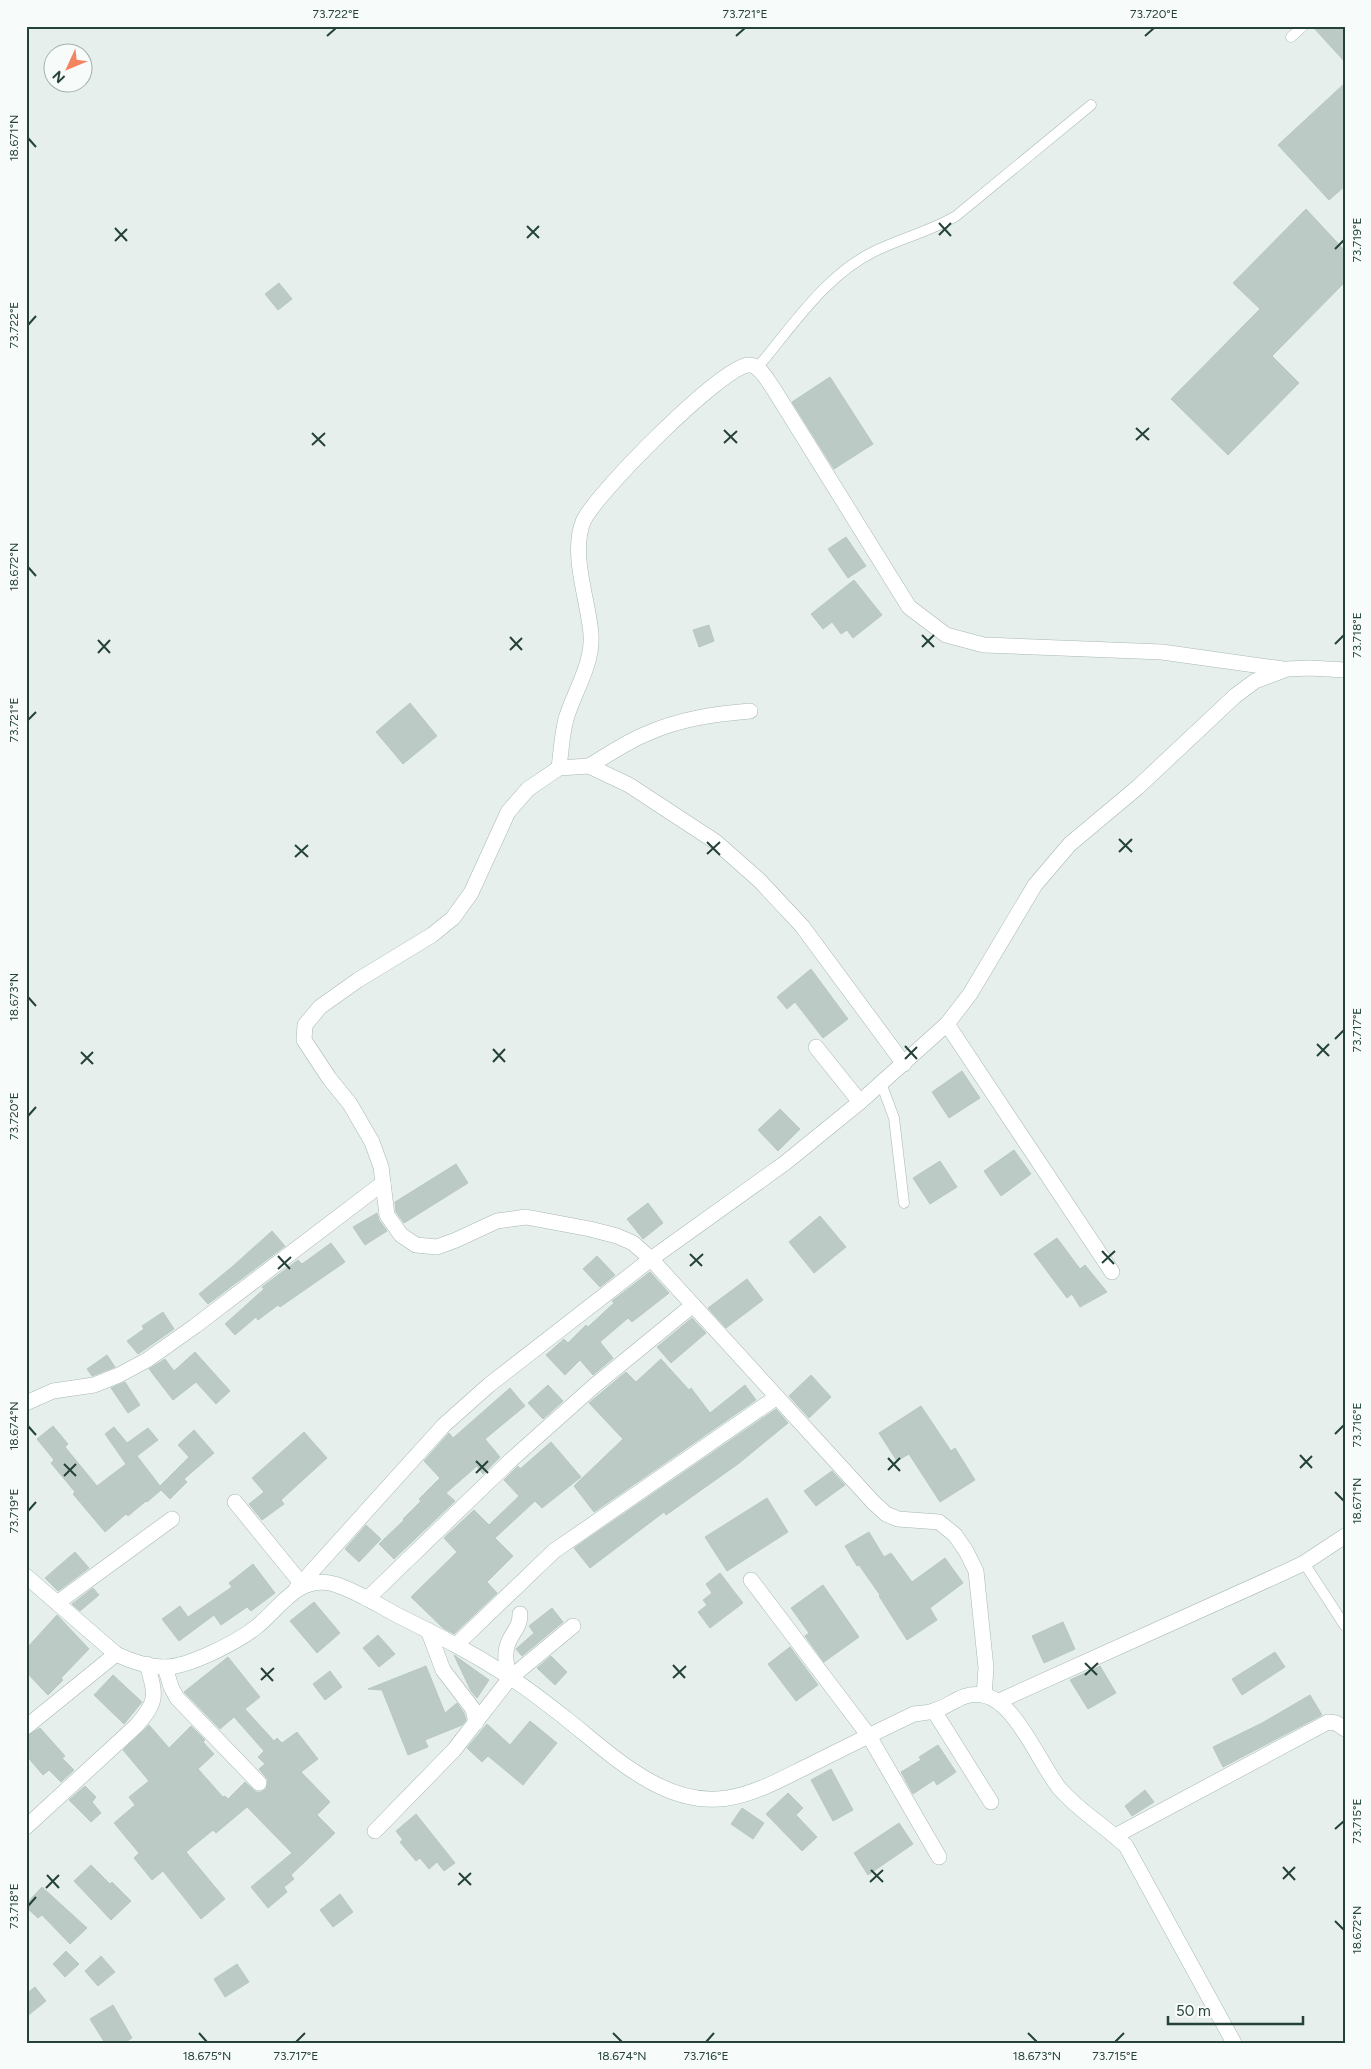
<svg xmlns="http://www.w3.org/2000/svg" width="1371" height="2069" font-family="Figtree,sans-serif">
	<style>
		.building { fill: #bbcac4; stroke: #b8c9c2 }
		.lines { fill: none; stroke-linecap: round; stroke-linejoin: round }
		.lane-casing { stroke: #a8b8b2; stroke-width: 11 }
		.street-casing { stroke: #a8b8b2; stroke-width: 16 }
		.secondary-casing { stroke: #a4bbb3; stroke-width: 16 }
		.lane { stroke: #fff; stroke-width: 10 }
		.street { stroke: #fff; stroke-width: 15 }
		.secondary { stroke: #fff; stroke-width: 15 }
		.ticks { fill: none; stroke: #24423a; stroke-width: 2 }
		.neatline { fill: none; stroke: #24423a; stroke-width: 2 }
		.ticks-label { font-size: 12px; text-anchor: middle; fill: #24423a }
	</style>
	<rect width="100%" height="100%" fill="#e6efeb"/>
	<g class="building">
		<path d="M1312,26H1345V62Z"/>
		<path d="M1345,83V186L1329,200L1278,145Z"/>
		<path d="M1306,209L1345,251V282L1272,356L1299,383L1228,455L1171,399L1260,309L1233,283Z"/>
		<path d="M279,283L292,299L278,310L265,294Z"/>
		<path d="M830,377L873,444L834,469L792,402Z"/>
		<path d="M846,537L866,566L848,578L828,549Z"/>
		<path d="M854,580L882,615L853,638L847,630L841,634L832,622L823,629L811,614Z"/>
		<path d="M709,625L714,641L699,647L693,630Z"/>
		<path d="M410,703L437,736L403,764L376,732Z"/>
		<path d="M811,969L848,1019L823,1038L795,1002L787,1009L777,997Z"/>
		<path d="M962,1071L980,1098L949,1118L932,1092Z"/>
		<path d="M780,1109L800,1129L778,1151L758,1130Z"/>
		<path d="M1014,1150L1031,1174L1001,1196L984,1171Z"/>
		<path d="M940,1161L957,1187L930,1204L913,1178Z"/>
		<path d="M456,1164L468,1183L404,1223L396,1212L395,1202Z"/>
		<path d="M648,1203L663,1223L643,1239L627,1219Z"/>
		<path d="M377,1213L379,1220L387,1231L365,1245L353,1227Z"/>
		<path d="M820,1216L846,1247L814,1273L789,1242Z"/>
		<path d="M272,1231L285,1246L208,1304L199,1294L233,1266Z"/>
		<path d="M1057,1238L1080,1269L1085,1265L1107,1292L1080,1307L1072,1294L1067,1298L1034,1254Z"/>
		<path d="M331,1243L345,1262L280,1307L278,1305L258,1320L256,1317L235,1335L225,1324L264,1289L262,1287L298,1260L302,1264Z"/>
		<path d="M597,1256L615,1275L600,1287L583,1269Z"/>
		<path d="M650,1272L669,1293L632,1322L628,1318L600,1342L613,1358L593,1375L580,1360L565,1375L546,1355L564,1339L568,1343L586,1325L588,1327L614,1303L612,1301Z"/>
		<path d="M747,1279L763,1300L726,1328L708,1308Z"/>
		<path d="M163,1312L174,1329L138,1354L127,1341L144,1329L142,1326Z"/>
		<path d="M692,1318L706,1333L671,1363L657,1347Z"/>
		<path d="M195,1352L230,1391L216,1404L196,1382L173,1400L149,1369L165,1359L174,1371Z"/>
		<path d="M107,1355L115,1367L92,1376L87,1369Z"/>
		<path d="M661,1359L689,1390L691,1388L710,1413L745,1385L756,1400L594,1512L574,1486L623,1439L589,1403L626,1372L636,1382Z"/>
		<path d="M811,1375L831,1397L809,1418L789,1396Z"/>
		<path d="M125,1382L140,1405L128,1413L111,1388Z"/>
		<path d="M548,1385L563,1401L543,1419L528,1403Z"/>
		<path d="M510,1388L525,1406L485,1439L500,1457L483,1474L477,1466L446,1493L455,1501L394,1559L379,1544L404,1520L403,1519L421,1501L419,1499L440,1478L424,1461L449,1433L453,1438Z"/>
		<path d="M921,1406L951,1451L955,1448L975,1480L940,1502L909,1454L897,1461L879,1433Z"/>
		<path d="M776,1409L788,1423L738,1464L666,1515L664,1512L590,1568L574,1548Z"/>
		<path d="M53,1426L68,1444L65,1447L97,1486L126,1464L105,1434L114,1427L127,1443L148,1428L158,1440L137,1456L160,1486L189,1457L178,1445L194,1430L214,1453L184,1479L187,1482L170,1499L161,1490L147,1502L146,1501L128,1516L126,1514L105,1532L73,1494L75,1492L51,1463L54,1460L37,1439Z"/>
		<path d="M304,1432L327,1458L281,1500L284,1504L262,1520L249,1504L264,1492L252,1478Z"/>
		<path d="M551,1442L581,1477L542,1508L535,1501L495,1538L513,1556L487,1582L497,1593L454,1634L443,1628L411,1597L457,1552L444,1538L474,1510L489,1525L519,1496L504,1480L518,1466L520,1469Z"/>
		<path d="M832,1471L845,1485L816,1506L804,1491Z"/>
		<path d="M767,1498L788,1532L727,1571L705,1537Z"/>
		<path d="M366,1525L381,1539L359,1562L345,1549Z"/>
		<path d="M869,1532L884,1557L891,1553L912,1582L945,1558L963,1583L930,1608L937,1620L907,1640L879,1596L880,1595L859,1565L857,1566L845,1546Z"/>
		<path d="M75,1552L89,1568L58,1591L45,1578Z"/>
		<path d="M253,1564L275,1593L251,1611L247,1607L221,1625L214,1615L179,1641L162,1619L180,1606L188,1617L232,1587L229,1583Z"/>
		<path d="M720,1573L743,1603L710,1628L698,1612L707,1605L703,1600L712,1593L706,1584Z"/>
		<path d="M823,1585L859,1637L824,1662L805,1636L809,1633L791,1608Z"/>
		<path d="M93,1588L99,1595L80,1611L72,1604Z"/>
		<path d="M314,1602L340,1633L317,1653L290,1621Z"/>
		<path d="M552,1608L563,1622L522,1656L516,1649L534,1633L529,1626Z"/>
		<path d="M57,1615L89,1649L61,1678L63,1680L48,1695L26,1672V1649Z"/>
		<path d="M1063,1622L1075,1649L1044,1663L1032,1636Z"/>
		<path d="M378,1635L395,1654L379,1667L363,1648Z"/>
		<path d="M790,1647L818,1685L796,1701L768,1664Z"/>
		<path d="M1275,1652L1285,1667L1242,1695L1232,1679Z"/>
		<path d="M454,1655L489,1680L477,1698L471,1691Z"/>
		<path d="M551,1656L567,1672L555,1685L537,1668Z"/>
		<path d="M228,1657L260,1697L245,1709L274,1741L277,1738L282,1743L297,1732L318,1759L301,1772L330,1802L317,1815L335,1833L291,1875L294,1879L284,1887L287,1892L268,1908L251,1887L292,1853L247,1807L216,1833L213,1830L186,1852L225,1899L201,1919L163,1871L152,1880L134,1858L139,1853L114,1823L135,1805L129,1797L149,1781L123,1750L149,1725L169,1748L191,1726L205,1740L203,1742L214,1754L198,1769L223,1797L225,1796L228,1799L245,1782L256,1792H261L266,1789L268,1780L259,1769L265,1764L258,1757L264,1751L234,1717L220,1729L184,1692Z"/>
		<path d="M426,1666L445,1713L457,1703L464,1713L466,1720L462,1725L425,1740L428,1747L408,1755L382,1690L368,1689Z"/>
		<path d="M1100,1666L1116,1693L1088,1709L1070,1680Z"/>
		<path d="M330,1671L342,1687L325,1700L313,1684Z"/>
		<path d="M113,1675L142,1702L124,1724L94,1695Z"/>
		<path d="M1310,1695L1322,1715L1223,1767L1213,1747L1262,1723Z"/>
		<path d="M530,1721L557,1743L523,1785L488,1756L482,1762L467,1748L487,1724L510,1745Z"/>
		<path d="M40,1728L65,1756L62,1758L74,1770L61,1782L49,1770L43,1775L26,1755V1736Z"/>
		<path d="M938,1745L956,1772L937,1785L934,1780L913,1794L901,1772L921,1760L919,1757Z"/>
		<path d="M831,1769L853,1810L833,1821L811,1780Z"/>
		<path d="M85,1786L96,1797L92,1802L101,1813L91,1822L69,1800Z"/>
		<path d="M1145,1790L1154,1802L1132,1816L1125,1806Z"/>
		<path d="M788,1793L803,1808L796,1815L817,1837L802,1851L766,1814Z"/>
		<path d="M742,1808L764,1823L753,1839L731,1824Z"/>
		<path d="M416,1814L455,1863L444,1871L437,1862L429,1869L420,1858L416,1861L400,1842L403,1840L396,1831Z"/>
		<path d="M899,1823L913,1844L868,1875L854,1853Z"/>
		<path d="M91,1865L110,1884L112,1882L131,1901L111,1920L74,1881Z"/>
		<path d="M42,1887L87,1928L70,1944L42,1915L38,1918L26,1907V1904Z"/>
		<path d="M340,1894L353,1912L333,1927L320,1910Z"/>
		<path d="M66,1951L79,1964L65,1977L53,1964Z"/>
		<path d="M101,1956L115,1972L98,1986L85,1971Z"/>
		<path d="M237,1964L249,1982L225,1997L214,1979Z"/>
		<path d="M35,1987L46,2001L26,2017V1994Z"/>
		<path d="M113,2005L132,2038L124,2043H105L90,2019Z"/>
	</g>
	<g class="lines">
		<g class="lane-casing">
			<g id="lane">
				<path d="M1291,37L1303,26"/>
				<path d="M757,368C792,327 825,275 875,251C902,238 931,231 956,216L1091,105"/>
				<path d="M881,1083L894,1118L904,1203"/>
				<path d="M1304,1563L1345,1626"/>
			</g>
		</g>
		<g class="street-casing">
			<g id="street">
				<path d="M589,766C608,755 626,742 646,734C679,719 714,714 750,711"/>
				<path d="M559,768C561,752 562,734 566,719C574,692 593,664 591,635C589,602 570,555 583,522C593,496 723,365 749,365C760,365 767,380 773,388L909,607L946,635L984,645L1162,652L1283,669"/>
				<path d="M947,1024L1112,1272"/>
				<path d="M816,1047L860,1102"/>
				<path d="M904,1064L802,926L760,881L716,842L629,785L589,766L559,768L528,789L508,812L471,893L453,918L432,935L358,980L320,1007L305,1025L304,1040L329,1078L350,1104L372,1142L381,1167L387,1215L401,1235L416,1245L437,1247L456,1240L497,1221L526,1217L590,1229L617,1236L633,1243L651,1259L873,1502L886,1514L898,1519L939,1522L955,1535L966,1551L976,1571L986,1668L984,1695"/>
				<path d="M26,1403L53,1391L94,1385L119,1375L147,1360L195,1326L383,1183"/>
				<path d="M235,1502L301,1583"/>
				<path d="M751,1580L869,1736L939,1857"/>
				<path d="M296,1589L444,1425L489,1385L651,1259L785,1163L860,1102L947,1024L970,994L1035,885L1070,844L1138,787L1235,696L1255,681L1287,669L1310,668L1345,670"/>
				<path d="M367,1599L511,1460L594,1386L693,1305"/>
				<path d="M57,1603L172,1519"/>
				<path d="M428,1630L443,1670L473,1709L476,1723"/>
				<path d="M456,1645L554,1551L777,1397"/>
				<path d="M165,1667L171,1687L177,1698L259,1783"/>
				<path d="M510,1678C506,1665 503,1652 510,1639C515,1629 520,1626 520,1614"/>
				<path d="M999,1701L1285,1572L1304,1563L1345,1536"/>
				<path d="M934,1711L991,1802"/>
				<path d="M26,1727L116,1654"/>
				<path d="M26,1827L136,1726C158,1701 156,1696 147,1664"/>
				<path d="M375,1831L454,1750L510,1678L573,1626"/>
				<path d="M1115,1836L1328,1722L1336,1723L1345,1729"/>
			</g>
		</g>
		<g class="secondary-casing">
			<path id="secondary" d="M26,1576L116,1654C131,1661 147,1667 164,1667C187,1668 237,1642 255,1628C280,1609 297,1574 334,1584C357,1591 378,1605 399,1616C437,1635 475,1654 511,1678C531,1691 550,1706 569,1721C614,1757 666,1808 728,1798C758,1793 785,1777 812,1764C846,1747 880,1730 914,1714C920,1713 927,1713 933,1711C952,1706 960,1692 982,1695C1015,1699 1040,1765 1060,1789C1079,1811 1105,1826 1126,1846L1234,2043"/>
		</g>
		<use href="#lane" class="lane"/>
		<use href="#street" class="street"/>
		<use href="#secondary" class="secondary"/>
	</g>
	<path class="ticks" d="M327,36L336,28M736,36L745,28M1145,36L1154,28M28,138L36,147M939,223L951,236M527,226L539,238M115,228L127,241M939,235L951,223M527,238L539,226M115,241L127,229M1335,249L1344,240M28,325L36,316M1136,428L1149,440M724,430L737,443M312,433L325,446M1136,440L1149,428M724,443L737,431M312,445L325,433M28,567L36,576M922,635L934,647M510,637L522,650M98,640L110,653M1335,644L1344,635M922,647L934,635M510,650L522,638M98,653L110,640M28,720L36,712M1119,839L1132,852M707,842L720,855M295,845L308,857M1119,852L1132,839M707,854L720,842M295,857L308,845M28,997L36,1006M1335,1039L1344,1030M1317,1044L1329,1056M905,1046L917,1059M493,1049L505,1062M81,1052L93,1064M1317,1056L1329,1044M905,1059L917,1047M493,1062L505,1049M81,1064L93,1052M28,1116L36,1107M1102,1251L1114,1264M690,1254L702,1266M278,1256L290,1269M1102,1263L1115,1251M690,1266L703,1254M278,1269L291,1257M28,1426L36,1435M1335,1434L1344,1425M1300,1455L1312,1468M888,1458L900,1471M476,1461L488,1473M64,1464L76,1476M1300,1468L1312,1456M888,1470L900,1458M476,1473L488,1461M64,1476L76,1464M1335,1492L1344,1501M28,1511L36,1502M1085,1663L1097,1675M673,1665L685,1678M261,1668L273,1681M1085,1675L1098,1663M673,1678L686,1666M261,1680L274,1668M1335,1829L1344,1821M1283,1867L1295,1880M871,1870L883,1882M459,1873L471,1885M47,1875L59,1888M1283,1879L1295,1867M870,1882L883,1870M458,1885L471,1873M46,1888L59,1875M28,1906L36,1897M1335,1921L1344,1930M199,2033L207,2042M613,2033L622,2042M1028,2033L1037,2042M296,2042L305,2033M706,2042L714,2033M1115,2042L1124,2033"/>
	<rect width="1371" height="2069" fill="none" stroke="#f7fbf9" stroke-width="55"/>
	<g transform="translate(68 68) rotate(226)"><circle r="24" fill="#f7fbf9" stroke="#a3b1ad"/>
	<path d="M0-4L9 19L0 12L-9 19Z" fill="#f4845f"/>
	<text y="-8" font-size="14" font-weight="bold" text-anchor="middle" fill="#24423a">N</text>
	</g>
	<path d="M1168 2016v8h135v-8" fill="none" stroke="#24423a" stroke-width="2.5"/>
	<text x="1176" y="2016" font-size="15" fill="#24423a" stroke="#f7fbf9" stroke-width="4" paint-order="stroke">50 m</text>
	<rect x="28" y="28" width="1316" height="2014" class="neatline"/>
	<g class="ticks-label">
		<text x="336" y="18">73.722°E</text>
		<text x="745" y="18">73.721°E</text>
		<text x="1154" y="18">73.720°E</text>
		<text transform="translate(14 138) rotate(-90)" y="4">18.671°N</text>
		<text transform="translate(1357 240) rotate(-90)" y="4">73.719°E</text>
		<text transform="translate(14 325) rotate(-90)" y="4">73.722°E</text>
		<text transform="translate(14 567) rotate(-90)" y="4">18.672°N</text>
		<text transform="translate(1357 635) rotate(-90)" y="4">73.718°E</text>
		<text transform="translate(14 720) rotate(-90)" y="4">73.721°E</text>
		<text transform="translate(14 997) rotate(-90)" y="4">18.673°N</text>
		<text transform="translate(1357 1030) rotate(-90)" y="4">73.717°E</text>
		<text transform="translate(14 1116) rotate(-90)" y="4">73.720°E</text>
		<text transform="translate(1357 1425) rotate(-90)" y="4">73.716°E</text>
		<text transform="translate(14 1426) rotate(-90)" y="4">18.674°N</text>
		<text transform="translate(1357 1501) rotate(-90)" y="4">18.671°N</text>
		<text transform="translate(14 1511) rotate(-90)" y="4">73.719°E</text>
		<text transform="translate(1357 1821) rotate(-90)" y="4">73.715°E</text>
		<text transform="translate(14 1906) rotate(-90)" y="4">73.718°E</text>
		<text transform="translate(1357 1930) rotate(-90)" y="4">18.672°N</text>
		<text x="207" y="2060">18.675°N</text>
		<text x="296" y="2060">73.717°E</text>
		<text x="622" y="2060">18.674°N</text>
		<text x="706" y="2060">73.716°E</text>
		<text x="1037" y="2060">18.673°N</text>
		<text x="1115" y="2060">73.715°E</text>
	</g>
</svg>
